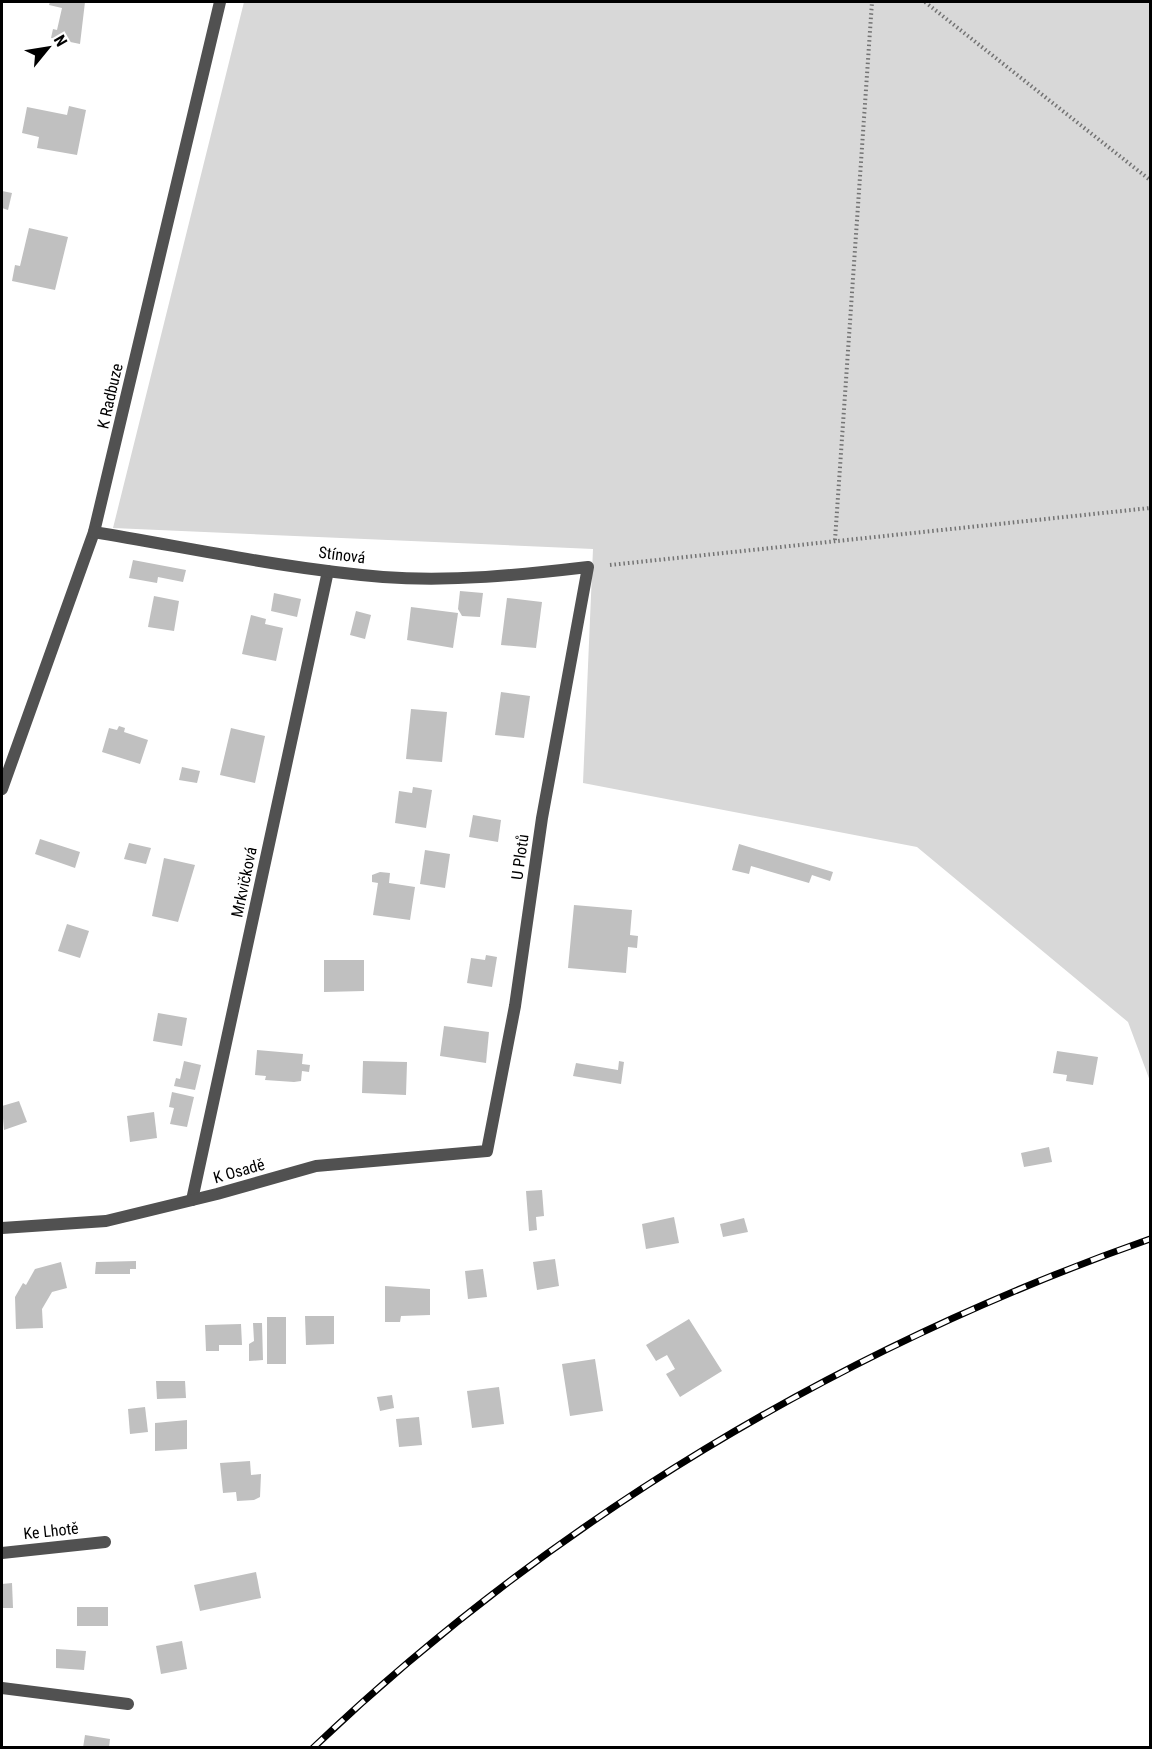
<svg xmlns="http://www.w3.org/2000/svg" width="1152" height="1749" font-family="'Roboto Condensed',sans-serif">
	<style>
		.green { fill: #d8d8d8 }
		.building { fill: #c0c0c0 }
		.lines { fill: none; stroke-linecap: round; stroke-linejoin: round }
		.path { stroke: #737373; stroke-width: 4; stroke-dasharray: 1.5 3; stroke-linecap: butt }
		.minor { stroke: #515151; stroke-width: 12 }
		.rail-casing { stroke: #000; stroke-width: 7 }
		.rail { stroke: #fff; stroke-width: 4.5; stroke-dasharray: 14; stroke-linecap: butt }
		.labels { text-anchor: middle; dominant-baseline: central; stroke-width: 4.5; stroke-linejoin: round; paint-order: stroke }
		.street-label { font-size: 16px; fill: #000; stroke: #fff }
	</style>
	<rect width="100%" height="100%" fill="#fff"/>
	<path class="green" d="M244,2H1150V1081L1128,1022L917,847L583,783L593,549L113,528Z"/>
	<g class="building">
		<path d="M50,2H85L80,44L51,38L53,29L57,30L62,8L49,5Z"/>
		<path d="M69,106L86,110L77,155L37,148L39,137L22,133L27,107L67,115Z"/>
		<path d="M2,191L12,193L8,210L2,208Z"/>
		<path d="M29,228L68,237L55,290L12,281L15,265L20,266Z"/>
		<path d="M133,560L186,570L183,582L158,577L157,583L129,578Z"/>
		<path d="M460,591L483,593L480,617L462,616L458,609Z"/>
		<path d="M274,593L301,599L297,617L271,611Z"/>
		<path d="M154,596L179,601L174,631L148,627Z"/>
		<path d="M507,598L542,602L536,648L501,645Z"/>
		<path d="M411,607L458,613L453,648L407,640Z"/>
		<path d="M356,611L371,615L365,639L350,635Z"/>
		<path d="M251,615L266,619L265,624L283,628L276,661L242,654Z"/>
		<path d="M501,692L530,696L524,738L495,735Z"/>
		<path d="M411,709L447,712L442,762L406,759Z"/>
		<path d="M119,726L125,728L124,732L148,740L140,764L102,752L109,728L117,730Z"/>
		<path d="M231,728L265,736L255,783L220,775Z"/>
		<path d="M182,767L200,771L197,783L179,780Z"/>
		<path d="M413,787L432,790L426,828L395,823L399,791L412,793Z"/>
		<path d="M473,815L501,820L498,842L469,837Z"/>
		<path d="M40,839L80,852L75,868L35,854Z"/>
		<path d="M129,843L151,848L146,864L124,859Z"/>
		<path d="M739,844L833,872L830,881L812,875L809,883L751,866L749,874L732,870Z"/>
		<path d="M425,850L450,854L445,888L420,884Z"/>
		<path d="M164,858L195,865L178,922L152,916Z"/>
		<path d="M380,872L390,873L389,883L415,887L410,920L373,915L378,883L372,882V875Z"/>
		<path d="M574,905L632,910L630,935L638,936L637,948L628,947L626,973L568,968Z"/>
		<path d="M67,924L89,931L80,958L58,951Z"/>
		<path d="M486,955L497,957L492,987L467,983L471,958L485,960Z"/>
		<path d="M324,960H364V991L324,992Z"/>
		<path d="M158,1013L187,1018L182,1046L153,1041Z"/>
		<path d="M444,1026L489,1032L486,1063L440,1056Z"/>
		<path d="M257,1050L303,1054L302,1064L310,1065L309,1072L302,1071L301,1081L294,1082L265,1080L266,1076L255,1075Z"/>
		<path d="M1057,1051L1098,1057L1093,1085L1066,1081L1067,1075L1053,1073Z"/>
		<path d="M184,1061L201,1065L195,1090L174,1086L176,1078L180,1079Z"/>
		<path d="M363,1061L407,1062L406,1095L362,1093Z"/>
		<path d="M619,1061L624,1062L621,1084L573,1076L576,1063L618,1070Z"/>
		<path d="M172,1092L194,1097L187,1127L170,1124L174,1108L169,1107Z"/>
		<path d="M19,1101L27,1122L4,1130L2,1106Z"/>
		<path d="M154,1112L157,1138L130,1142L127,1116Z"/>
		<path d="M1049,1147L1052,1162L1024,1167L1021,1153Z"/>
		<path d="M542,1190L544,1216L536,1217L537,1230L529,1231L526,1191Z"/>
		<path d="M674,1217L679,1243L646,1249L642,1224Z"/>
		<path d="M744,1218L748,1232L723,1237L720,1224Z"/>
		<path d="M555,1259L559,1286L537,1290L533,1262Z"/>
		<path d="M136,1261V1269H130V1274H95L96,1262Z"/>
		<path d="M61,1262L67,1288L52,1292L42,1309L43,1328L16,1329L15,1297L23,1283L26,1285L35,1269Z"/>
		<path d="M483,1269L487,1297L468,1299L465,1271Z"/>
		<path d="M385,1286L430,1289V1315L401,1316L400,1322H385Z"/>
		<path d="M305,1316H334V1344L306,1345Z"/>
		<rect x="267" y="1317" width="19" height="47"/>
		<path d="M689,1319L722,1371L680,1397L666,1374L675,1369L667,1355L656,1361L646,1345Z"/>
		<path d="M253,1323H262L263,1360L249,1361V1344L254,1341Z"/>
		<path d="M241,1324L242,1345H219V1351H206L205,1325Z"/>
		<path d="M595,1359L603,1411L570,1416L562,1364Z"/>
		<path d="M156,1381H185L186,1398L157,1399Z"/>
		<path d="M499,1387L504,1424L472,1428L467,1391Z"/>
		<path d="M392,1395L394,1408L380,1411L377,1397Z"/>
		<path d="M145,1407L148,1432L130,1434L128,1409Z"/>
		<path d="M419,1417L422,1445L399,1447L396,1419Z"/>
		<path d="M187,1420V1449L155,1451V1423Z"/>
		<path d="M250,1461L251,1475L261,1474L260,1497L254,1500L237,1501L236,1492L223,1493L220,1463Z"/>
		<path d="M256,1572L261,1598L200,1611L194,1585Z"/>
		<path d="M12,1583L13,1608H2V1584Z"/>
		<rect x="77" y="1607" width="31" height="19"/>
		<path d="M182,1641L187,1669L161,1674L156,1646Z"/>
		<path d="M56,1649L86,1651L84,1670L56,1668Z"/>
		<path d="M85,1735L110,1739L109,1748H83Z"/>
	</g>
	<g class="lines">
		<g class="path">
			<path d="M925,2L1150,180"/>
			<path d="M835,540L872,2"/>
			<path d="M610,565L1150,508"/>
		</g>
		<g class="minor">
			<path d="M2,789L94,532L220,2"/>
			<path d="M192,1200L328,571"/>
			<path d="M2,1228L106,1221L217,1194L316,1166L487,1151L515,1006L542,818L588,567C520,575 452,582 383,577C286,569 190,548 94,532"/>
			<path d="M2,1553L105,1542"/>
			<path d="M2,1688L128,1704"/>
		</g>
		<g class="rail-casing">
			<path id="rail" d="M313,1748C551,1521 840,1348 1150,1239"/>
		</g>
		<use href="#rail" class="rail"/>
	</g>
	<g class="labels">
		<g class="street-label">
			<text transform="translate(110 396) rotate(-77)">K Radbuze</text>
			<text transform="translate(342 555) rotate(7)">Stínová</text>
			<text transform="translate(520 857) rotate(-82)">U Plotů</text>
			<text transform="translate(244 882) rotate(-78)">Mrkvičková</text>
			<text transform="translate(239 1171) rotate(-16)">K Osadě</text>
			<text transform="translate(51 1531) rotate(-6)">Ke Lhotě</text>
		</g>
	</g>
	<rect width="1152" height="1749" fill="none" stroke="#000000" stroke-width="6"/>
	<g transform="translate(48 48) rotate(60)" stroke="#ffffff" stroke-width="4.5" paint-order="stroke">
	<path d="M0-4.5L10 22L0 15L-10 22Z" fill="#000000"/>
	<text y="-9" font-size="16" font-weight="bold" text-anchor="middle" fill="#000000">N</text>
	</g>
</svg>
